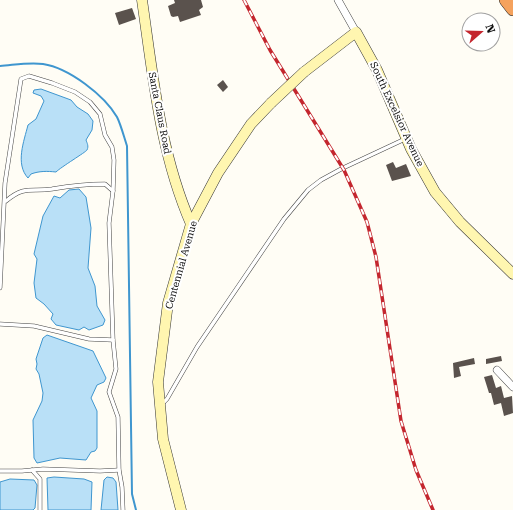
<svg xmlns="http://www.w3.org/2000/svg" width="513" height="510" font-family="'Roboto Serif',serif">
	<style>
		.water { fill: #b9e0f7; stroke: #3f96cf }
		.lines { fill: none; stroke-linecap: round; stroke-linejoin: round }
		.stream { stroke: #3f96cf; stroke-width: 2 }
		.building { fill: #5a524d }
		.lane-casing { stroke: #444; stroke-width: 4.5 }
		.street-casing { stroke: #444; stroke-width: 8 }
		.secondary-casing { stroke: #333; stroke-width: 11 }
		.highway-casing { stroke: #222; stroke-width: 14 }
		.lane { stroke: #fff; stroke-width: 3.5 }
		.street { stroke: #fff; stroke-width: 7 }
		.secondary { stroke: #fff6b0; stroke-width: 10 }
		.highway { stroke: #f5a25d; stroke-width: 13 }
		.rail-casing { stroke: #c4262e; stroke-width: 3.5 }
		.rail { stroke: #fff; stroke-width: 2; stroke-dasharray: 6; stroke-linecap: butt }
		.secondary-bridge-casing { stroke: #333; stroke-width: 11; stroke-linecap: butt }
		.secondary-bridge { stroke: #fff6b0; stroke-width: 10 }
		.labels { text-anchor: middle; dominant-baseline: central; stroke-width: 4; stroke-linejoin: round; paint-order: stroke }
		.street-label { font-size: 10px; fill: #111; stroke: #fff }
	</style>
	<rect width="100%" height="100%" fill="#fffdf5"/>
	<g class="water">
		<path d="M41,89L71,100L77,107L88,114L93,121L92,130L86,140C87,143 89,146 87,150C86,152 61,167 56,172C47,171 39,171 31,174L28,178C15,164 24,141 28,125L36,119L44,101L41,96L33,93L34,90Z"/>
		<path d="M79,189L86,197L91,228L88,268L95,286L97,306L105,320L103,325L89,330L84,327L79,330L56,325L51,319L53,314L44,304L36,298L34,283L37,259L34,254L43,216L54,196L60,198L69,190Z"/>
		<path d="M47,335L93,351L106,378L104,382L97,385L91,398L97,411V448L95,451L91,452L86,460L60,458L37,463L34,458L33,420L42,401L43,393L39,374L36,369L37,364L36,359L43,338Z"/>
		<path d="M54,477L84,479L92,482L91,510H48L47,478Z"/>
		<path d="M107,477L113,478L116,482L118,510H101L104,480Z"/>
		<path d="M10,479L34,480L37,485L35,508L33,510H0V482Z"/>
	</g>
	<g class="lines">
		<path class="stream" d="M0,66C14,65 29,62 43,64C69,68 104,95 117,117C121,125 124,137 127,146L132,494L136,510"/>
	</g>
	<g class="building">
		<path d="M174,0H201L203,7L199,10L201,15L180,22L178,16L173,17L171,16L168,6L175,3Z"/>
		<path d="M132,8L136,19L119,25L115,13Z"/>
		<path d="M223,80L228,87L223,92L217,85Z"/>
		<path d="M393,162L396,168L406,164L411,176L392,181L386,165Z"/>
		<path d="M501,356L502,361L486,364V359Z"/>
		<path d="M474,358L475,364L459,367L461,376L454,378L453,363Z"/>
		<path d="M492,375L496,388L501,386L504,398L512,396L513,413L504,416L501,403L494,405L491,393H489L484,377Z"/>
	</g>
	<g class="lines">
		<g class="lane-casing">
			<g id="lane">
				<path d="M6,201C25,185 31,192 52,189C70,186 86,184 105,184L113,191"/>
				<path d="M0,288L5,183L21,79L29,76L52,83L75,92L90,102L100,114L105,135L112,147L114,160L113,191L109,223L113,340L116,369L109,392L118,417L119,470L122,487L123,510"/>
				<path d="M0,324L34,326L89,339L113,340"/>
				<path d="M162,404L167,399L197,347L284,219L308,190L321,180L343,168L405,139"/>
				<path d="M32,470L40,479V510"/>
				<path d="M0,471H22L43,469L100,471L119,470"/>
			</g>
		</g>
		<g class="street-casing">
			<g id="street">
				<path d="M338,0L356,32"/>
				<path d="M497,370L513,387"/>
			</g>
		</g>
		<g class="secondary-casing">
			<g id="secondary">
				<path d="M142,0C153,76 160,153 191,224"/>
				<path d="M304,72L356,32L377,70L411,149L435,192L460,222L513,274"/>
				<path d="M181,510L163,439L158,382L168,303L191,224L218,173L251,124L271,103"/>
			</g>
		</g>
		<g class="highway-casing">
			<path id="highway" d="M506,0L513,9"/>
		</g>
		<use href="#lane" class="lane"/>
		<use href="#street" class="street"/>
		<use href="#secondary" class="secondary"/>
		<use href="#highway" class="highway"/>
		<g class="rail-casing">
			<path id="rail" d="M244,0L270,50L344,170L367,222L376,257L401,421L416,470L433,510"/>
		</g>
		<use href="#rail" class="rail"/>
		<g class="secondary-bridge-casing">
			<path id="secondary-bridge" d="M271,103L304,72"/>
		</g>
		<use href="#secondary-bridge" class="secondary-bridge"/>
	</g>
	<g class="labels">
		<g class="street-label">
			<text transform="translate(160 113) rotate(79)">Santa Claus Road</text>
			<text transform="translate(397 114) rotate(65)">South Excelsior Avenue</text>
			<text transform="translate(181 265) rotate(-74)">Centennial Avenue</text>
		</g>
	</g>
	<g transform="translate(481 32) rotate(70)"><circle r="19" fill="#ffffff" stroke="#a0a0a0"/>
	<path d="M0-3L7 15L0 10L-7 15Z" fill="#c4262e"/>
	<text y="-6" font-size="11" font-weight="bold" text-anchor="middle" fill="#111111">N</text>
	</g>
</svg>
